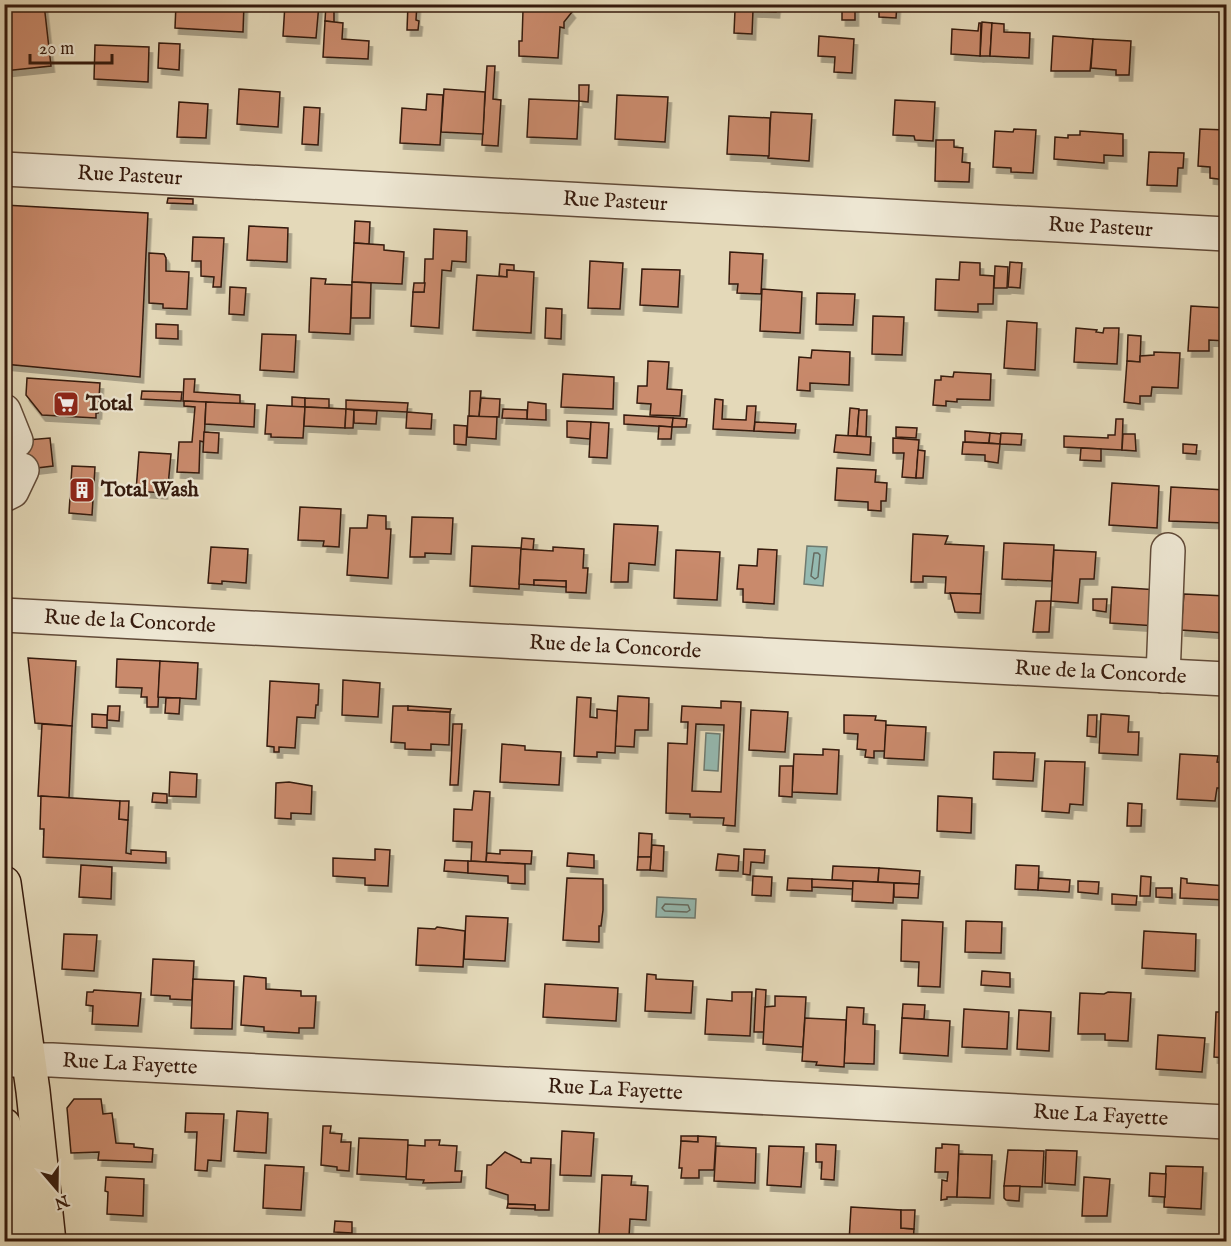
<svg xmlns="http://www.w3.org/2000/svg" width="1231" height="1246" font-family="'IM FELL English',serif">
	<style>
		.water { fill: #95bab1; stroke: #6f7a6f; stroke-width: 1.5 }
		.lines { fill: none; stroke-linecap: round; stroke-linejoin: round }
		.shore { stroke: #656a5f; stroke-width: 1.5 }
		.building { fill: #c98a6c; stroke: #351a0d; stroke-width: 1.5; fill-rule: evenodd; filter: url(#shadow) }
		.minor-casing { stroke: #614a38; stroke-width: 36 }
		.major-casing { stroke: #351a0d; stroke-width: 36 }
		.minor { stroke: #ede6d2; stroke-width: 33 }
		.major { stroke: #e4d9b9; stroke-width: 33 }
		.labels { text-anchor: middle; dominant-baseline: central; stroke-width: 4.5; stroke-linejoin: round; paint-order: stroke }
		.street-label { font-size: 21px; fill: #351a0d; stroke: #ede6d2 }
		.poi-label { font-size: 21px; font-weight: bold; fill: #351a0d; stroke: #ede6d2; text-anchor: start }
	</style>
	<defs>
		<filter id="shadow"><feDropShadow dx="3.5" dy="6" stdDeviation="0" flood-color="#0004"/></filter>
	</defs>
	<rect width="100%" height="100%" fill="#e4d9b9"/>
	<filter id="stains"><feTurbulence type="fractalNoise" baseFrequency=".00333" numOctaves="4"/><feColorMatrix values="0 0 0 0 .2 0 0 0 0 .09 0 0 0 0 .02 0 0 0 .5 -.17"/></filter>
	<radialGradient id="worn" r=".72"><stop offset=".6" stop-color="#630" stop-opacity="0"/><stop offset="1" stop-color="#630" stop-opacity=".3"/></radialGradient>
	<g class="water">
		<path d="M807,546L827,547L823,586L804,584Z"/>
		<path d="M706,733L720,734L718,771L704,770Z"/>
		<path d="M657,897L696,899L695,918L656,917Z"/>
	</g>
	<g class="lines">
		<g class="shore">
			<path d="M814,553H818L820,555L818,577L815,579L811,576Z"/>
			<path d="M665,904L688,905L690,910L687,912L665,911L662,908Z"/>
		</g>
	</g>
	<g class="building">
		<path d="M4,4H44L51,66L4,71Z"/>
		<path d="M176,4H244L243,32L175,28Z"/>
		<path d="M285,4H319L316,38L283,36Z"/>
		<path d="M326,4H334V22L325,21Z"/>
		<path d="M408,4H417L416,20L419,21L418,30H407Z"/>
		<path d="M546,4H566L572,12L564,22V28L560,27L558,58L519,56V41H522L523,10L539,11Z"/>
		<path d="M736,4H777L776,12L735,10Z"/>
		<rect x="842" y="4" width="13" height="16"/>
		<path d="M879,4H897L896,18L879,17Z"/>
		<path d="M735,10H753L752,34L734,33Z"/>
		<path d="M325,21L343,23L342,39L369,41L368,59L323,57Z"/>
		<path d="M982,22L992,23L990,56H980Z"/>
		<path d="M979,23H981L980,56L951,54L952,29L978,31Z"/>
		<path d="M992,23L1004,24V32L1030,33L1029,58L990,56Z"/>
		<path d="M819,36L854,39L852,73L834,72L835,57L818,56Z"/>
		<path d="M1053,36L1093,39L1090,71H1051Z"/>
		<path d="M1093,39L1131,41L1129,75H1116V70L1091,68Z"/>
		<path d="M159,43L180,44L179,70L158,68Z"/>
		<path d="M95,45L149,47L148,82L94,79Z"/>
		<path d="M487,66H495L493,99L501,100L498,146L482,145Z"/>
		<path d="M579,85H589L588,102L579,101Z"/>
		<path d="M239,89L280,92L278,127L237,124Z"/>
		<path d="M444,89L485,92L483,134L441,132Z"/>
		<path d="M427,94L443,95L440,145L400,143L402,108L426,110Z"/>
		<path d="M617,95L668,97L665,142L615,139Z"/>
		<path d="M529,99L579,101L577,139L527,137Z"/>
		<path d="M895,100L935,102L933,141L915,140L914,136L893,135Z"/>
		<path d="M179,102L208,104L206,138L177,137Z"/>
		<path d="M304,107L320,108L318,145L302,144Z"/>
		<path d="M771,112L812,114L809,161L768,158Z"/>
		<path d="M729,116L770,118L769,156L727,154Z"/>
		<path d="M1014,129L1036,130L1033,173L1011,172V168L993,167L995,131L1013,132Z"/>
		<path d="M1200,129L1226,130V180L1210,178V167L1198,166Z"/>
		<path d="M1080,131L1123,134V156L1104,155V163L1054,159L1055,137L1068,138V135H1080Z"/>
		<path d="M936,140H954V147L963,148L962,162L970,163L969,182L935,181Z"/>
		<path d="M1149,152L1184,153L1183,168H1178L1177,186L1147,185Z"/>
		<path d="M168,198L193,199V204L167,203Z"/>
		<path d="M4,205L148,213L140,377L4,364Z"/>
		<path d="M355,221L370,222L369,244L354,243Z"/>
		<path d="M249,226L288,228L287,262L247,260Z"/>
		<path d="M434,229L467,231L466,262L452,261L451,271L442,270L439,328L411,326L413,292H424L425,259H433Z"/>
		<path d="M193,237L224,238L221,287H213L214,277L201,276V261H192Z"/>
		<path d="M354,243L384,245V250L404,252L402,284L352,282Z"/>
		<path d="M730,252L763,254L761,294L737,293L738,284H729Z"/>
		<path d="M149,253L164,254L166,258V271L189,272L187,309L163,308V304L149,303Z"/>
		<path d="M590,261L623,263L620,309L588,308Z"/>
		<path d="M960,262L980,263V275L994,276L993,304H978V312L935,310L936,279L959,280Z"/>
		<path d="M1010,262L1022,263L1020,288L1008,287Z"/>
		<path d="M500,264L514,265V271L507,270V277L499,276Z"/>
		<path d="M995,266L1008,267L1007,288H994Z"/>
		<path d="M642,269L680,270L678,307L640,305Z"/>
		<path d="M507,270L534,272L531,333L473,330L477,275L507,277Z"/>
		<path d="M311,278L326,279L325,284L352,285L350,334L309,332Z"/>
		<path d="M352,282L371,283L370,318H351Z"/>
		<path d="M414,283H425L424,292H413Z"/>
		<path d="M230,287L246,288L244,315L229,314Z"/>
		<path d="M762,289L802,292L800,333L760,331Z"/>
		<path d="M817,293L855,294L853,325L816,324Z"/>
		<path d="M1191,306L1226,308V341L1209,340V351H1188Z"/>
		<path d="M546,308L562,309L561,339L545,338Z"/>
		<path d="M873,316L904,317L902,355L872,354Z"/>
		<path d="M1007,321L1037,323L1035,370L1004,368Z"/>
		<path d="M156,324L178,325V339L156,338Z"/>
		<path d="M1076,328L1097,330L1096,332L1103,333L1104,328H1119L1117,364L1074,362Z"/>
		<path d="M262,334L296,335L294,372L260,370Z"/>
		<path d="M1128,335L1141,336L1140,362L1127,361Z"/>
		<path d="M812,350L850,352L849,385L810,383V391L797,390L799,357L811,358Z"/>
		<path d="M1154,352L1180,353L1178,388L1152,387L1151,396H1140V404L1124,402L1127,361L1140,362V356L1154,355Z"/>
		<path d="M648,361L669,362L667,389L682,390L680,416L650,415L651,404L637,403L638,386H647Z"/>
		<path d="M954,372L991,374L990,400L957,399V402L946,401V406L933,405L935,380H941V376L953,377Z"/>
		<path d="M563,374L614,377L613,409L561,407Z"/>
		<path d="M27,378L100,383L98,413H96V418L42,415L26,395Z"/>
		<path d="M184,379H195L194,392L240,395V404L183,401Z"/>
		<path d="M142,391L182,392L181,401L141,399Z"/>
		<path d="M470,391H481L479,417L469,416Z"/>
		<path d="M292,397L305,398V407H292Z"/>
		<path d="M305,398L329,399V408L305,407Z"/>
		<path d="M481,398L500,399L499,417H479Z"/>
		<path d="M715,399L723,400L722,419L746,420L747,406H756L754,431L713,429Z"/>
		<path d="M346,400L408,403L407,412L346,409Z"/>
		<path d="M184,401L206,402L204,442L200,441L199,473L177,472L179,442H192L195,407L184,406Z"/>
		<path d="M206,402L255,404L254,427L205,424Z"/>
		<path d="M528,402L546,404V420L527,419Z"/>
		<path d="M267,405L305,407L303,438L271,437V434H265Z"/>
		<path d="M305,407L346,409L345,428L304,426Z"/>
		<path d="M850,408L859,409L857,436H848Z"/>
		<path d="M346,409L354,410L353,428H345Z"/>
		<path d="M503,409L527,410V419L502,418Z"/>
		<path d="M354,410L377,411L376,424L354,423Z"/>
		<path d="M859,410H867L866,437L857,436Z"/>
		<path d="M407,412L432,414L431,429L406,428Z"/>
		<path d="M624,415L673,418L672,427L624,424Z"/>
		<path d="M468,416L497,417L496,439L467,437Z"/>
		<path d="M673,418L687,419L686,427H672Z"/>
		<path d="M1116,419H1123L1122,450L1064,447V436L1108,438V435H1115Z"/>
		<path d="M567,421L591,422L590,439L567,437Z"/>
		<path d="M591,422L609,423L607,458L589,457Z"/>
		<path d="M755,422L796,424L795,433L754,431Z"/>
		<path d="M454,425L467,426L466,445L454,444Z"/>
		<path d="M659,426L672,427L671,439H658Z"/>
		<path d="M896,427L917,428L916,438L896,437Z"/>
		<path d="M965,431L990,433L989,443L965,442Z"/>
		<path d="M204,432L219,433L218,453L203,452Z"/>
		<path d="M990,433L1001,434L1000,444L989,443Z"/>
		<path d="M1001,433L1022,434L1021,445L1000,444Z"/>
		<path d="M1123,434H1135L1136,451L1122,450Z"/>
		<path d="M836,435L871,437L870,455L834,452Z"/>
		<path d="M50,438L53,466L4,472V442Z"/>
		<path d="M893,438L919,440L916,478L902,477L904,453H893Z"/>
		<path d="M963,442L1000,444L998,463L985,461V455L962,454Z"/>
		<path d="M1183,444L1197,445L1196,454L1183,453Z"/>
		<path d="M1081,448L1101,449V461L1080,460Z"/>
		<path d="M918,450L925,451L923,478H916Z"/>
		<path d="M139,452L171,454L168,486H164V493L136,491Z"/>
		<path d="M72,466L95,467L92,515L69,513Z"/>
		<path d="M837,468L876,470L875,482L887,483L886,501H881V511L868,510V502L835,500Z"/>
		<path d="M1112,483L1159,486L1157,528L1109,525Z"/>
		<path d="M1171,487L1226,490V523L1169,521Z"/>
		<path d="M300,507L341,509L339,547L323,546L324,541L298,540Z"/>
		<path d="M368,515L386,516V529H391L388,578L347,575L350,528H367Z"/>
		<path d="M412,517L453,518L451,554L425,553V557H410Z"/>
		<path d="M614,524L658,526L655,565L629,563L628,582H611Z"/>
		<path d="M913,534L948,536L945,544L984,546L981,594L945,593L946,577L923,576V582H911Z"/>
		<path d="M522,538L534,539L533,550L521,549Z"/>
		<path d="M1004,543L1054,545L1052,581L1002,579Z"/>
		<path d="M472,546L521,548L519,589L470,586Z"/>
		<path d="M211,547L248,549L246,583L222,581V584L208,583Z"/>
		<path d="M553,547L584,549L583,568H588L586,593L566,592V581L534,580V585L519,584L521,549L553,551Z"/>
		<path d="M758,549L777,550L774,604L743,602V589H737L739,565L757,566Z"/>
		<path d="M676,550L720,552L717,600L674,598Z"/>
		<path d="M1054,550L1096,552L1094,579H1080L1078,603L1051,601Z"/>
		<path d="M534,580L566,581V587L534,585Z"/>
		<path d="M1112,587L1159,590L1157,626L1110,623Z"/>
		<path d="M950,593L981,594L980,613L955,612Z"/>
		<path d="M1184,594L1226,596L1225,633L1181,630Z"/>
		<path d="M1093,599H1107L1106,612L1093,610Z"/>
		<path d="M1036,601H1051L1049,632H1033Z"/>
		<path d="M28,658L76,661L72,726L35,723Z"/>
		<path d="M117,659L160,661L158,707H147V697H141L142,688L116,687Z"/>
		<path d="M160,661L198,663L196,699L158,697Z"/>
		<path d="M343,680L380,683L378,717L342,715Z"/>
		<path d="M270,681L319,684L318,705H316L315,718L297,717L295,748L279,747V752H274V747L267,746Z"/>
		<path d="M618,696L649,698L648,730H635L634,747L615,746Z"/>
		<path d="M577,697L591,698L590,717L597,718V709L617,711L615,753L597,752V757L574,756Z"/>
		<path d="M166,698H180L179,714L165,713Z"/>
		<path d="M721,701L741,702L735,826L723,825L724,818L690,817V814L666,813L668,743L687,744L688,722H681L682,706L721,708ZM696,724L724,725L721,792L692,791Z"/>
		<path d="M108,706H120L119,721L107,720Z"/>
		<path d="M393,706H408V710L450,712L449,745L431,744V750L405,749V743L391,742Z"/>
		<path d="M408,706L451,709L450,712L408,710Z"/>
		<path d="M751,710L788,712L785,752L749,750Z"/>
		<path d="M92,714L107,715V728L92,727Z"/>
		<path d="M1101,714L1129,716L1128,732H1139L1138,755L1099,753Z"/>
		<path d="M844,715L876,716L875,720L886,721L885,751H874V758L865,757L866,750L857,749L858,734L844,733Z"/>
		<path d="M1088,715H1097L1096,737L1087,736Z"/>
		<path d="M42,724L72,726L69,798L38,796Z"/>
		<path d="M453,724H462L458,785H450Z"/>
		<path d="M886,725L926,727L924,760L884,758Z"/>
		<path d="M502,744L525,746V750L561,752L559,785L500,782Z"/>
		<path d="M823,749L839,750L837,794L792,792L794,754L823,755Z"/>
		<path d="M994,752L1035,753L1033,781L993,779Z"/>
		<path d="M1180,754L1218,756L1217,762L1226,763V788H1217L1215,801L1177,799Z"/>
		<path d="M1045,761L1085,762L1083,805L1070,804L1069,813L1042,811Z"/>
		<path d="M780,766H793L792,797L779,796Z"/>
		<path d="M170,772L197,774L196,797L169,796Z"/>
		<path d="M289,782L312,786L311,814L291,813V819L275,818L276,783Z"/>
		<path d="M474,791L490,792L486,862L471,861L472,842L453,841L454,809L472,810Z"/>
		<path d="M153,793L167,794V803L152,802Z"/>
		<path d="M41,796L120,801L119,819L128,820L126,853L131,854V850L166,852V863L43,857L44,829H40Z"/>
		<path d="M938,796L972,798L971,833L937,831Z"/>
		<path d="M120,801H129L128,820L119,819Z"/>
		<path d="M1128,803L1142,804L1141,826H1127Z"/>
		<path d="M639,833L652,834L651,857H638Z"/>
		<path d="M652,845L664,846L663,871L650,870Z"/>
		<path d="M375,849L390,850L388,886L365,885V878L333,876V858L375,860Z"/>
		<path d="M744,849L765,850L764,863L751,862L750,875L743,874Z"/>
		<path d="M500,850L532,851L531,864L486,862L487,853L500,854Z"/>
		<path d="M568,853L594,855V868L567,866Z"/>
		<path d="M718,854L739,856L738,871L716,870Z"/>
		<path d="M638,857H651L650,870H637Z"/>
		<path d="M445,860L468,861V873L444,871Z"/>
		<path d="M468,861L525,864V884L508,883V876L468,873Z"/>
		<path d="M81,865L112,867L111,899L79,897Z"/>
		<path d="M1016,865L1039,866L1038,890L1015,889Z"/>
		<path d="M833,866L879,868L878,882L832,880Z"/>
		<path d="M879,868L920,871L919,884L878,882Z"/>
		<path d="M753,876L772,877L771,896L752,895Z"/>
		<path d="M1141,876L1151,877L1150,896H1140Z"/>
		<path d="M567,878L603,879V910L601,926H599V942L563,940Z"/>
		<path d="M788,878L812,879V891L787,890Z"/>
		<path d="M1039,878L1070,880L1069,892L1038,890Z"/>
		<path d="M1181,878L1187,879V883L1226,886V900L1180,898Z"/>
		<path d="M812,879L853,881V889L812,887Z"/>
		<path d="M853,881L894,883L893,903L852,901Z"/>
		<path d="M1078,881L1099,882L1098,894L1078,892Z"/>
		<path d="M894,883L919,884L918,898L894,897Z"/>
		<path d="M1156,888H1172V898L1156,897Z"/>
		<path d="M1112,894L1137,896L1136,905L1112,904Z"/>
		<path d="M466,916L508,918L505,961L464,959Z"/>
		<path d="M902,920L943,922L940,987L918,986L919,962L901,961Z"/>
		<path d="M966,921L1002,922L1001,953L965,952Z"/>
		<path d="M437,927L465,931L463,967L416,965L418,928L435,929Z"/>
		<path d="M1144,931L1196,934L1195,971L1142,968Z"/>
		<path d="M64,934L97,935L94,971L62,969Z"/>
		<path d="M153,959L194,961L192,1000L170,999V996L151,995Z"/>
		<path d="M982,971L1010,973V987L981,985Z"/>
		<path d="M647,974L656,975V979L693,981L691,1013L645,1011Z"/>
		<path d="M244,976L266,978V989L301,991V996H316L314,1028H299V1033L264,1031V1027L241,1025Z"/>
		<path d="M193,979L234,981L232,1029L191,1028Z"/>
		<path d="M545,984L618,988L616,1021L543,1017Z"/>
		<path d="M756,989L766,990L764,1032H754Z"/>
		<path d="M94,990L141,993L138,1026L92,1024L93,1006L86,1005L87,992H93Z"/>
		<path d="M732,992H752L750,1036L705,1034L707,999L732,1001Z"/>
		<path d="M1108,992L1131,993L1128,1041L1105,1040V1034H1078L1080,993L1104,994Z"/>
		<path d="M775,996L806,997L803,1047L763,1044L765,1007L775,1006Z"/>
		<path d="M903,1004L925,1005L924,1019L902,1018Z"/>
		<path d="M847,1007L864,1008L863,1024L875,1025L874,1064L844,1063Z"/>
		<path d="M964,1009L1009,1012L1007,1049L962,1047Z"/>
		<path d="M1019,1010L1051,1012L1049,1051L1017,1049Z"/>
		<path d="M1216,1012H1226V1058L1214,1057Z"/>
		<path d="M805,1018L846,1020L844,1067L816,1065L817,1062L802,1061Z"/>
		<path d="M902,1018L950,1021L948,1056L900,1053Z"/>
		<path d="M1158,1035L1205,1038L1202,1072L1156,1069Z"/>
		<path d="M74,1099H101L103,1114L112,1113L116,1143L134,1144V1147L153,1149L152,1162L98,1160L99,1152L71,1153L67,1108Z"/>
		<path d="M237,1111L268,1113L266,1153L234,1151Z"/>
		<path d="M186,1113L224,1114L221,1161L208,1160L207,1171L195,1170L197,1132H185Z"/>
		<path d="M323,1126H331L330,1133L342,1134L341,1142H351L349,1171L337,1170V1167L321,1165Z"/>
		<path d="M562,1131L594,1133L591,1176L560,1175Z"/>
		<path d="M681,1136H698V1142L681,1141Z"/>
		<path d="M698,1136L716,1137L714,1170H699V1178H681L682,1168H679L681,1141L698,1142Z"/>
		<path d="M359,1138L408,1140L407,1177L357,1174Z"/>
		<path d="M425,1140H440L439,1145L457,1146L455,1171H462L461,1182L423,1183L424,1180L406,1179L408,1145L425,1146Z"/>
		<path d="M816,1144L836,1145L834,1180L821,1179L822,1162H816Z"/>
		<path d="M942,1144L959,1145L957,1197H947V1199L941,1200L942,1180L947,1181L948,1172H935L936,1148H942Z"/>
		<path d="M716,1146L756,1148L755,1183L714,1181Z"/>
		<path d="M769,1146L804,1147L801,1187L767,1185Z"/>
		<path d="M1008,1150L1044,1151L1042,1187L1004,1186Z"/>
		<path d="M1046,1150L1077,1151L1075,1185L1045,1183Z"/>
		<path d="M505,1152L521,1160V1162L531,1163V1158L551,1159L549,1210H535V1205L508,1204V1195L486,1188L487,1165H491Z"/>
		<path d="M959,1154L992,1155L990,1198L957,1197Z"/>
		<path d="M265,1165L304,1167L301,1210L263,1208Z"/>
		<path d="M1166,1166L1203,1167L1201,1209L1164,1207Z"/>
		<path d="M1150,1173L1166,1174L1165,1197L1149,1196Z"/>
		<path d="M602,1175L632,1176L631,1185L648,1186L646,1220L630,1219L629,1237L599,1236Z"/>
		<path d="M106,1177L144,1179L143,1216L107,1214L108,1192L105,1191Z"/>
		<path d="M1084,1177L1110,1179L1107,1216H1082Z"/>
		<path d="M1004,1186H1020L1019,1201L1006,1200L1004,1198Z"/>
		<path d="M508,1204L535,1205V1209L507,1208Z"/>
		<path d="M851,1207L901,1210V1228L914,1229L913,1242H849Z"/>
		<path d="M901,1210H915L914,1229L901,1228Z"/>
		<path d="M1221,1220H1226V1242H1220Z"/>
		<path d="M335,1221L352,1222V1233L334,1232Z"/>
	</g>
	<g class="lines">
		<g class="minor-casing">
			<g id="minor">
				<path id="s1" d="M4,169L1226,234"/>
				<path d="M4,411L16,441"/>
				<path d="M4,495L12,491L22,470"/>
				<path id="s2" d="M4,615L1226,679"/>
				<path d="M1163,676L1168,550"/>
				<path id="s3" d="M4,1060H52L1226,1122"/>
			</g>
		</g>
		<g class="major-casing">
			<g id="major">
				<path d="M4,883L33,1091L49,1242"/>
				<path d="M4,1125L19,1242"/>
			</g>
		</g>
		<use href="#minor" class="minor"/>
		<use href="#major" class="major"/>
	</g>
	<defs>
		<g id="supermarket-square" transform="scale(1.35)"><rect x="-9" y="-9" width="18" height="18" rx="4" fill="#8f2418" stroke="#ede6d2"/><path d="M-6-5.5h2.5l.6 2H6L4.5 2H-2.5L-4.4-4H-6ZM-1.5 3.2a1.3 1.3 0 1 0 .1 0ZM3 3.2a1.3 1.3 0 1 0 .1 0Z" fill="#fff"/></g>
		<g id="building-square" transform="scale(1.35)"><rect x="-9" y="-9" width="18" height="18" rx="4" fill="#8f2418" stroke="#ede6d2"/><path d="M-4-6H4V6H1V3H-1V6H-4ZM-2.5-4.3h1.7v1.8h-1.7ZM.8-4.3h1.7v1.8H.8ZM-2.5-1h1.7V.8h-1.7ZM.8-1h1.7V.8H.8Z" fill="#fff"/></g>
	</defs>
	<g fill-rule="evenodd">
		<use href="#supermarket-square" x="66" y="404"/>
		<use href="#building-square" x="82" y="490"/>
	</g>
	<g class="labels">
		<g class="street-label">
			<text stroke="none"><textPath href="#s1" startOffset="126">Rue Pasteur</textPath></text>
			<text stroke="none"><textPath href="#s1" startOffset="612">Rue Pasteur</textPath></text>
			<text stroke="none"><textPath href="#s1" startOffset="1098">Rue Pasteur</textPath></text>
			<text stroke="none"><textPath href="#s2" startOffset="126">Rue de la Concorde</textPath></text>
			<text stroke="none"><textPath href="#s2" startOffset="612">Rue de la Concorde</textPath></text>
			<text stroke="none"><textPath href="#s2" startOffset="1098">Rue de la Concorde</textPath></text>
			<text stroke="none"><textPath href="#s3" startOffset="126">Rue La Fayette</textPath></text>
			<text stroke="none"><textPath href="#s3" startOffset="612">Rue La Fayette</textPath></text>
			<text stroke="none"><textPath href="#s3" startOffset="1098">Rue La Fayette</textPath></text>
		</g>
		<g class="poi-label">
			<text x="86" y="404">Total</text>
			<text x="101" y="490">Total Wash</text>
		</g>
	</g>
	<rect width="1231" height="1246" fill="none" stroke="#e4d9b9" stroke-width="24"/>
	<rect x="6" y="6" width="1219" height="1234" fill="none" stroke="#351a0d" stroke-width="3"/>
	<rect x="12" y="12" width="1207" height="1222" fill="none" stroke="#351a0d" stroke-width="1.5"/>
	<g transform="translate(57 1189) rotate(160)" stroke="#ede6d2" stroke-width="4.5" paint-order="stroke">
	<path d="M0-4.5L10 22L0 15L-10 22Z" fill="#351a0d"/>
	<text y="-9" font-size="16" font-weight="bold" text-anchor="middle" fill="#351a0d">N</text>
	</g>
	<path d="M30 54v9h82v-9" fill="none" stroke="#351a0d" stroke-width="3"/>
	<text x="39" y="54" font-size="18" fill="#351a0d" stroke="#ede6d2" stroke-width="4.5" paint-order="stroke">20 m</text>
	<rect width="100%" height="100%" filter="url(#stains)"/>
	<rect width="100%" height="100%" fill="url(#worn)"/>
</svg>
